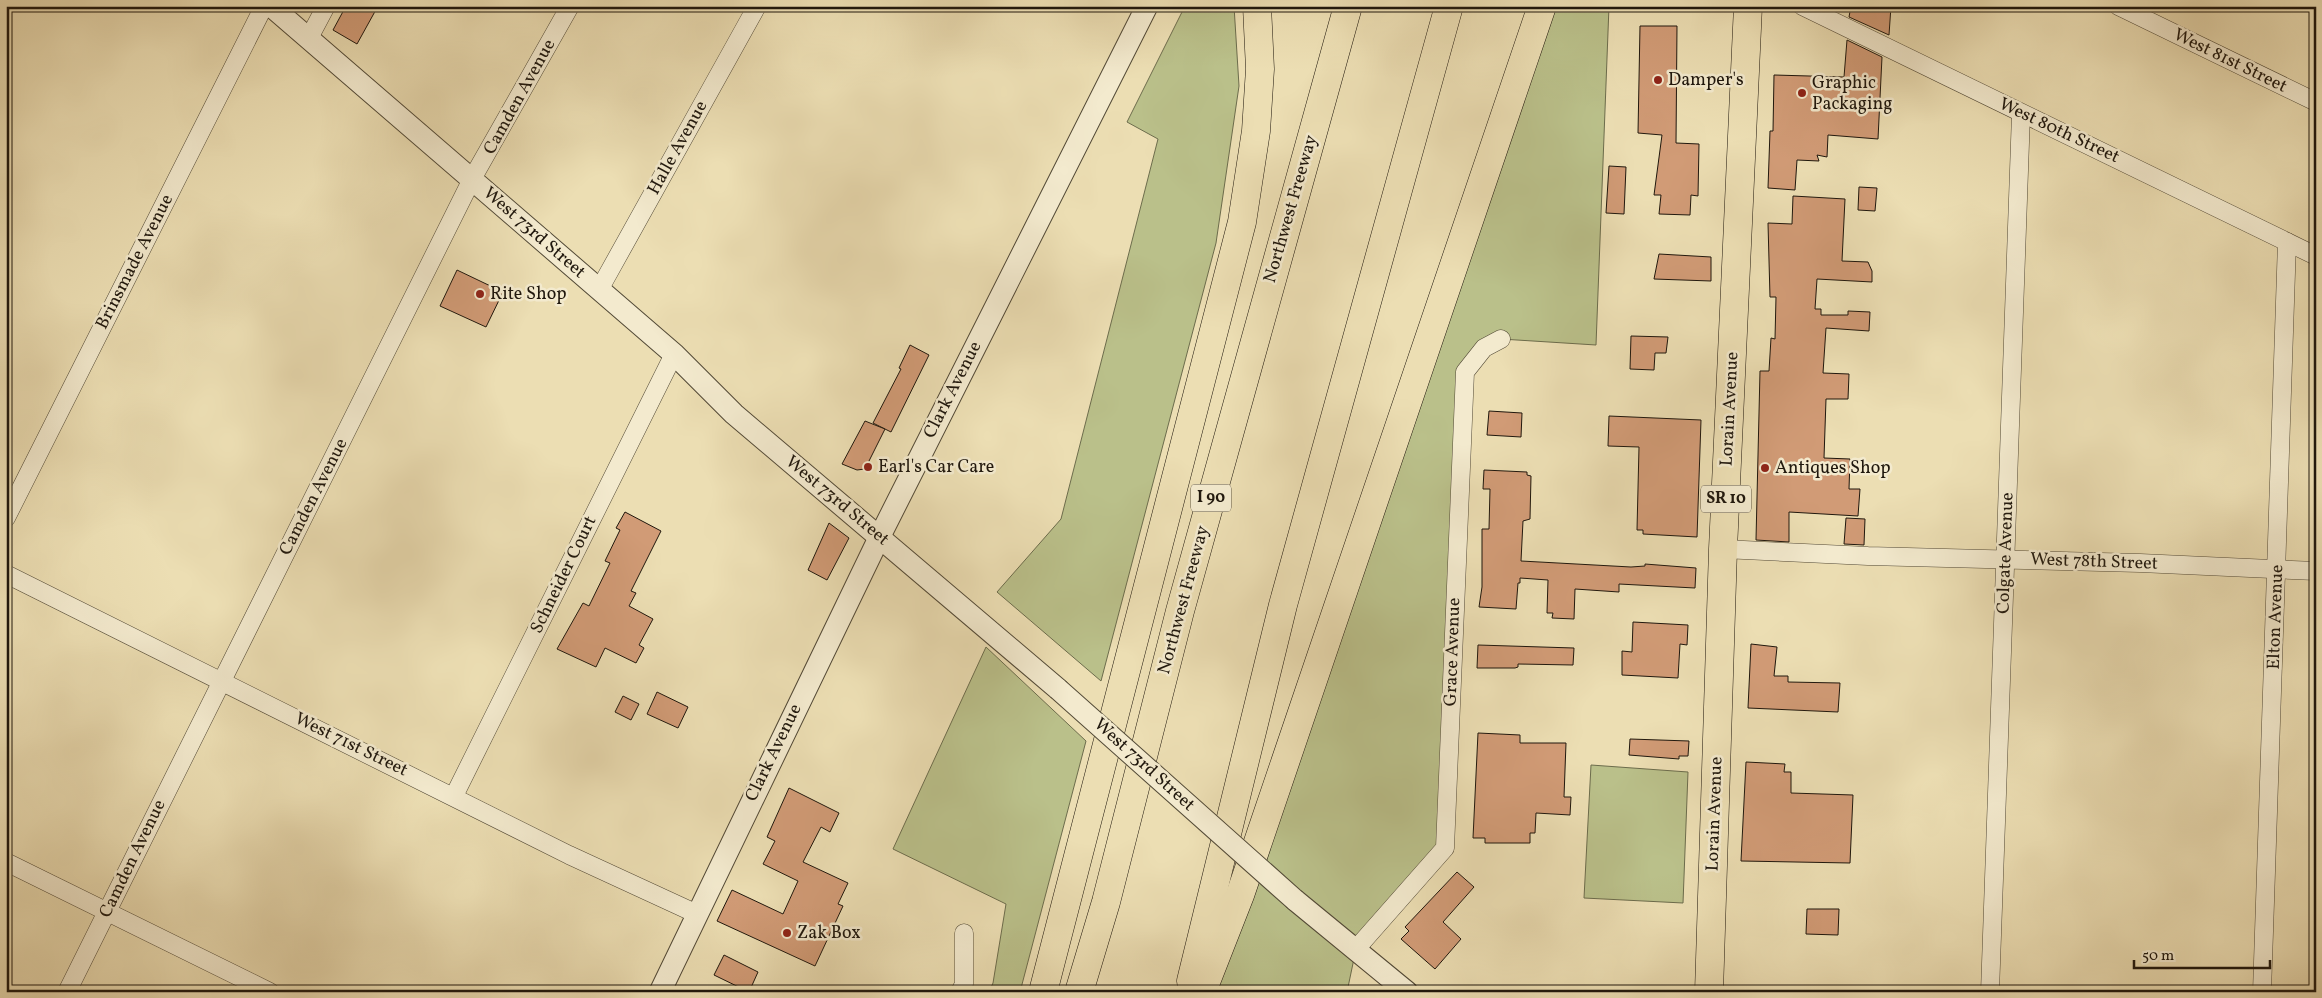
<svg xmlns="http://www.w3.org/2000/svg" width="2322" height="998" font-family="Vollkorn,serif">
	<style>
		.green { fill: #bac08a; stroke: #6c6c4c }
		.building { fill: #d19b76; stroke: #1f170d }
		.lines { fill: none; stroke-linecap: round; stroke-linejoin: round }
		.minor-casing { stroke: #524936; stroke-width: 19 }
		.tertiary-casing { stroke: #524936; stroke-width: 23 }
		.primary-casing { stroke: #1f170d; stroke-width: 29 }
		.motorway-casing { stroke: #1f170d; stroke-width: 29 }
		.minor { stroke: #f3eace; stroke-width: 18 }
		.tertiary { stroke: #f3eace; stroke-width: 21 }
		.primary { stroke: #ecdeb3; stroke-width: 28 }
		.motorway { stroke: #ecdeb3; stroke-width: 28 }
		.tertiary-bridge-casing { stroke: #524936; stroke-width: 23; stroke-linecap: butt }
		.tertiary-bridge { stroke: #f3eace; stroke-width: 21 }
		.poi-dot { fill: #8f2418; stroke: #f3eace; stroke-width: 2 }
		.labels { text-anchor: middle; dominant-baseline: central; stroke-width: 5; stroke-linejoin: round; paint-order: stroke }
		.shield { fill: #f3eace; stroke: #5f5647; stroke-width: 1 }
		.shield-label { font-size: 16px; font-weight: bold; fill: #1f170d }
		.street-label { font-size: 18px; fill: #1f170d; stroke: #f3eace }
		.poi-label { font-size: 18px; fill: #1f170d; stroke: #f3eace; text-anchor: start }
	</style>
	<rect width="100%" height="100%" fill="#ecdeb3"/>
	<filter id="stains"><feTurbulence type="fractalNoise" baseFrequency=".004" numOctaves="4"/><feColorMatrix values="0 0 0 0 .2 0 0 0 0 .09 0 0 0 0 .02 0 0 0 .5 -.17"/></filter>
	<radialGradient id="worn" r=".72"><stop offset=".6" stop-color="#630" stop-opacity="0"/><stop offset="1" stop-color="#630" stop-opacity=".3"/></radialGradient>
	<g class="green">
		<path d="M1185,6H1234L1239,86L1216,243L1101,681L997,592L1061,519L1158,139L1127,122Z"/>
		<path d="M1542,6H1609L1596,345L1501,339L1465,372L1445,848L1356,949L1347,992H1202Z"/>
		<path d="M986,647L1086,741L1020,992H989L993,983L1006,904L893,849Z"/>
		<path d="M1591,765L1688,772L1683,903L1584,898Z"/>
	</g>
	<g class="building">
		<path d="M346,6H378L357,44L333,30Z"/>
		<path d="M1851,6H1891L1889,35L1849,17Z"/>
		<path d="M1640,26H1677L1676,143L1699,144L1698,196L1691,195L1690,215L1659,214L1661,195H1654L1662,135L1638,133Z"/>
		<path d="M1847,40L1882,57L1878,139L1828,135L1827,157L1817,155L1819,161L1797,160L1795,190L1768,188L1770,131H1773L1774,75L1844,77Z"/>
		<path d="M1609,166L1626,167L1624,214L1606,213Z"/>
		<path d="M1859,187L1877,188L1875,211L1858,210Z"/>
		<path d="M1793,196L1845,199L1842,261L1868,262L1872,271V282L1817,279L1815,309H1821V315H1848V311L1870,312L1869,331L1826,328L1823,373L1849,374L1848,399H1826L1824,458L1850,459L1849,489H1860L1858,516L1789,512V542L1756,540L1760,371H1769L1771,338L1775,339L1776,297H1770L1768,223L1792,224Z"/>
		<path d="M1659,254L1711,257V281L1654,279Z"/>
		<path d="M457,270L503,292L486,327L440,306Z"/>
		<path d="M1631,336L1668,337L1666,353H1655L1654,370L1630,369Z"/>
		<path d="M910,345L929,355L891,432L873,423L901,369L899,368Z"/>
		<path d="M1489,411L1522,413L1521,437L1487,435Z"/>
		<path d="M1609,416L1701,420L1697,537L1643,534V530H1637L1639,447L1608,446Z"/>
		<path d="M865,421L885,429L865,469L857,470L842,464Z"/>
		<path d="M1484,470L1527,472V475L1531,476L1530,519L1523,521L1521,561L1631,567L1645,566V564L1696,568L1695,588L1619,584V592L1575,589L1574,619L1552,618L1553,613H1547L1548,580L1520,578V583H1518L1516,609L1479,607L1482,587V529H1489L1490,489H1483Z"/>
		<path d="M625,512L661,531L631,591L636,593L629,606L653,619L639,645L644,648L636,663L605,648L596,667L557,649L583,603L589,606L610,563L605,561L620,530L616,528Z"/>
		<path d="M1846,518L1865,519L1864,545L1844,544Z"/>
		<path d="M829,523L849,538L827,580L808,570Z"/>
		<path d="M1633,622L1688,625L1687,645L1680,644L1678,678L1622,675V651L1632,652Z"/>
		<path d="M1751,644L1777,647L1774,676H1788V682L1840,683L1838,712L1748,708Z"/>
		<path d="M1478,645L1574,648L1573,665L1518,664V667L1515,668H1477Z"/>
		<path d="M657,692L688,707L678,728L647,714Z"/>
		<path d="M623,696L639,704L631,720L615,712Z"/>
		<path d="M1478,733L1520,735V743H1566L1564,797H1571L1570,815L1536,813L1535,833H1530V843H1485V838H1473Z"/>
		<path d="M1630,739L1689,741L1688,756H1679V759L1629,755Z"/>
		<path d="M1746,762L1785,764L1784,772H1791V793L1853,795L1850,863L1741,861Z"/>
		<path d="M789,788L839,813L830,832L821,827L803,862L848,883L838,904L843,906L815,966L717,921L732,890L783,914L798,881L763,864L775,841L767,837Z"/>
		<path d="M1457,872L1474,887L1443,922L1461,939L1435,969L1401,939L1409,931L1405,927Z"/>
		<path d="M1807,909H1839L1838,935L1806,934Z"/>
		<path d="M724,955L758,972L749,992L714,975Z"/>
	</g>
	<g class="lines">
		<g class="minor-casing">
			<g id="minor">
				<path d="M1802,6L2316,256"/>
				<path d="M2118,6L2316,102"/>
				<path d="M309,38L326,6"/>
				<path d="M599,290L757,6"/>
				<path d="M6,518L264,6"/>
				<path d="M1723,549L1868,556L2140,563L2316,571"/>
				<path d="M6,574L569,855L697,914"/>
				<path d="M454,796L674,354"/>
				<path d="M6,862L270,992"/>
				<path d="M1356,949L1445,848L1465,372L1484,348L1501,339"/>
				<path d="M67,992L472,179L570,6"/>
				<path d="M960,992L964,984V933"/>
				<path d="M1990,992L2021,114"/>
				<path d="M2262,992L2287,242"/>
			</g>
		</g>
		<g class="tertiary-casing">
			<g id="tertiary">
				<path d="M271,6L674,354L734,414L1058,689"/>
				<path d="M1295,900L1407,992"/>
				<path d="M660,992L879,538L1147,6"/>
			</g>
		</g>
		<g class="primary-casing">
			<path id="primary" d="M1709,992L1723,549L1748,6"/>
		</g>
		<g class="motorway-casing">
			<g id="motorway">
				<path d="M1191,981L1283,605L1449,6"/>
				<path d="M1043,992L1242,222L1256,131L1260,69L1257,6"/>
				<path d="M1079,992L1106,902L1180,611L1348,6"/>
				<path d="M1202,992L1240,895L1542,6"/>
			</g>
		</g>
		<use href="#minor" class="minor"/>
		<use href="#tertiary" class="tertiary"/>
		<use href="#primary" class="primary"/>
		<use href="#motorway" class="motorway"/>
		<g class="tertiary-bridge-casing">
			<path id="tertiary-bridge" d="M1058,689L1295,900"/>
		</g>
		<use href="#tertiary-bridge" class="tertiary-bridge"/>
	</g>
	<g class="poi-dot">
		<circle cx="1658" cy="80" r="5"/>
		<circle cx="1802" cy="93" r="5"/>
		<circle cx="480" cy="294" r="5"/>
		<circle cx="868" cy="467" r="5"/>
		<circle cx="1765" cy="468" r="5"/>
		<circle cx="787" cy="933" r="5"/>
	</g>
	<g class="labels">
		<g class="shield">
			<rect x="1191" y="484.5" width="40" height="27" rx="4"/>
			<rect x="1701" y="485.5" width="50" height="27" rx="4"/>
		</g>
		<g class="shield-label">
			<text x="1211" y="498">I 90</text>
			<text x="1726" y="499">SR 10</text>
		</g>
		<g class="street-label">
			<text transform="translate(2230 61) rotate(26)">West 81st Street</text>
			<text transform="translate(520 97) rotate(-61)">Camden Avenue</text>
			<text transform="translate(2059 131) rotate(25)">West 80th Street</text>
			<text transform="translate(678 148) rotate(-61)">Halle Avenue</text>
			<text transform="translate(1291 209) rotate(-74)">Northwest Freeway</text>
			<text transform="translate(534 233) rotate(41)">West 73rd Street</text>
			<text transform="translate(135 262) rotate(-63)">Brinsmade Avenue</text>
			<text transform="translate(953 390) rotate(-63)">Clark Avenue</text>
			<text transform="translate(1730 409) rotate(-87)">Lorain Avenue</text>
			<text transform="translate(314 497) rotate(-63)">Camden Avenue</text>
			<text transform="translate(837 501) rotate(40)">West 73rd Street</text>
			<text transform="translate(2006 553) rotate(-88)">Colgate Avenue</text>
			<text transform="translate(2094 562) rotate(2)">West 78th Street</text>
			<text transform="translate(564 575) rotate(-64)">Schneider Court</text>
			<text transform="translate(1184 600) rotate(-75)">Northwest Freeway</text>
			<text transform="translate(2276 617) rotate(-88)">Elton Avenue</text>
			<text transform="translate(1453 652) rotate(-88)">Grace Avenue</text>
			<text transform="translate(351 745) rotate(26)">West 71st Street</text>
			<text transform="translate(774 753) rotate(-64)">Clark Avenue</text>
			<text transform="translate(1144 765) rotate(42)">West 73rd Street</text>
			<text transform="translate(1715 814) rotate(-88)">Lorain Avenue</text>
			<text transform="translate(133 859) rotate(-64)">Camden Avenue</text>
		</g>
		<g class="poi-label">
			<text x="1668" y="80">Damper's</text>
			<text x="1812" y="83">Graphic<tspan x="1812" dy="21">Packaging</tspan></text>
			<text x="490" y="294">Rite Shop</text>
			<text x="878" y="467">Earl's Car Care</text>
			<text x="1775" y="468">Antiques Shop</text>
			<text x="797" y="933">Zak Box</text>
		</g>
	</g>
	<rect width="2322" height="998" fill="none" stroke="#ecdeb3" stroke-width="25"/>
	<rect x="8" y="8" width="2307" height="983" fill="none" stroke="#1f170d" stroke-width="2.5"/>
	<rect x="12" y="12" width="2297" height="973" fill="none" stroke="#1f170d"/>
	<path d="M2134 960v8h136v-8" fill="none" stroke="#1f170d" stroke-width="2.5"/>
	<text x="2142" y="960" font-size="15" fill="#1f170d" stroke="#f3eace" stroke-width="4" paint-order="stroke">50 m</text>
	<rect width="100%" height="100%" filter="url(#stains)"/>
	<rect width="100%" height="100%" fill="url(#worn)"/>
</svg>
